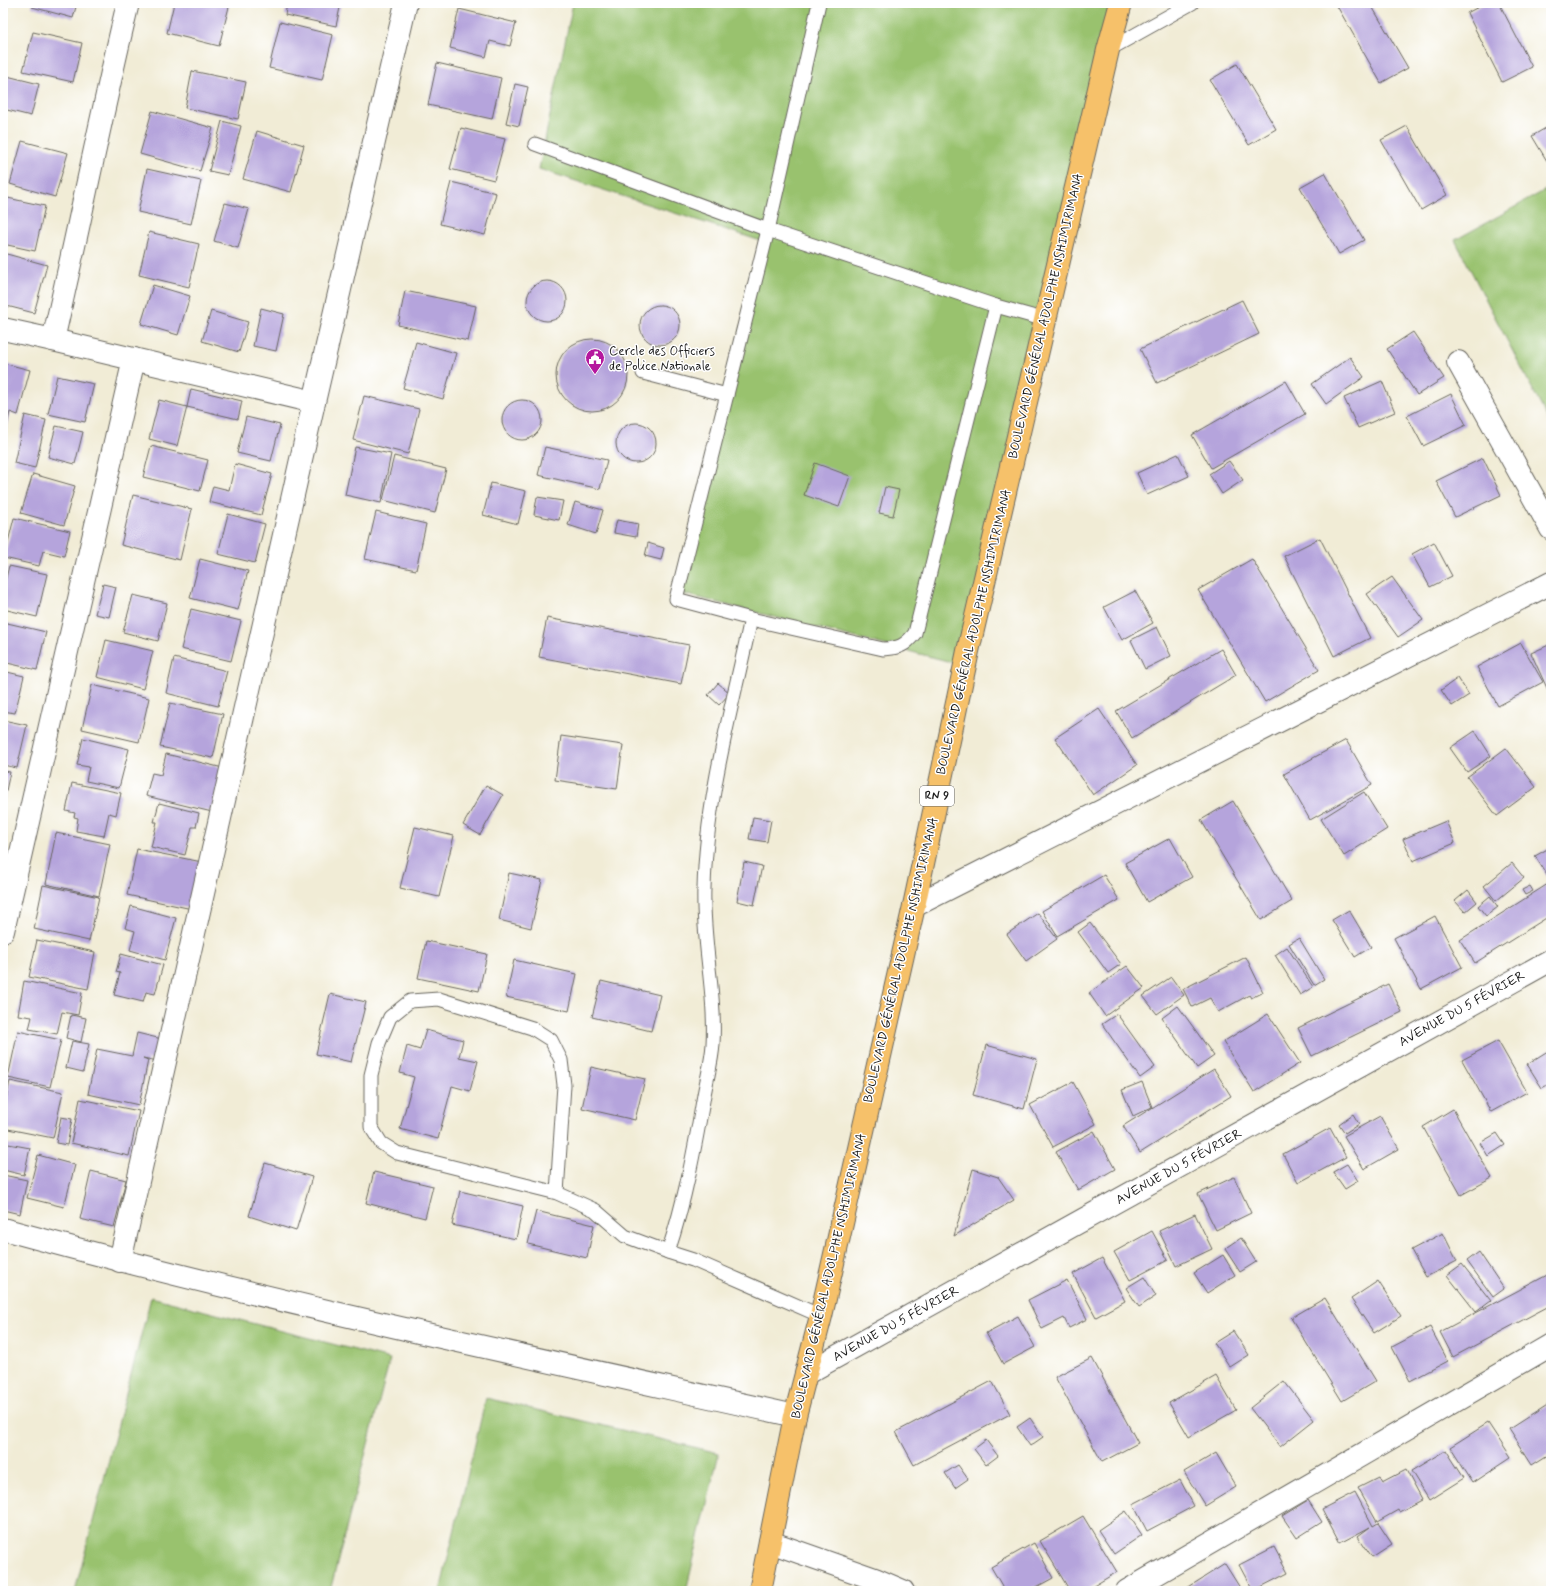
<svg xmlns="http://www.w3.org/2000/svg" width="1554" height="1594" font-family="Mynerve,sans-serif">
	<style>
		.green { fill: #99c26e; stroke: #5a6f45 }
		.building { fill: #b5a4dc }
		.lines { fill: none; stroke-linecap: round; stroke-linejoin: round }
		.service-casing { stroke: #67655d; stroke-width: 15 }
		.minor-casing { stroke: #67655d; stroke-width: 24 }
		.tertiary-casing { stroke: #67655d; stroke-width: 24 }
		.primary-casing { stroke: #67655d; stroke-width: 24 }
		.service { stroke: #fff; stroke-width: 13 }
		.minor { stroke: #fff; stroke-width: 22 }
		.tertiary { stroke: #fff; stroke-width: 22 }
		.primary { stroke: #f6c16b; stroke-width: 22 }
		.labels { text-anchor: middle; dominant-baseline: central; stroke-width: 3; stroke-linejoin: round; paint-order: stroke }
		.shield { fill: #fff; stroke: #606060; stroke-width: 1 }
		.shield-label { font-size: 12px; font-weight: bold; fill: #1c1c1c }
		.street-label { font-size: 13px; fill: #1c1c1c; stroke: #fff }
		.poi-label { font-size: 13px; fill: #1c1c1c; stroke: #fff; text-anchor: start }
	</style>
	<rect width="100%" height="100%" fill="#fff"/>
	<filter id="ink" filterUnits="userSpaceOnUse"><feTurbulence type="fractalNoise" baseFrequency=".025" numOctaves="2"/><feDisplacementMap in="SourceGraphic" scale="8" xChannelSelector="R" yChannelSelector="G"/><feConvolveMatrix kernelMatrix="1 2 1 2 8 2 1 2 1" color-interpolation-filters="sRGB"/></filter>
	<filter id="wash" filterUnits="userSpaceOnUse"><feTurbulence type="fractalNoise" baseFrequency=".012" numOctaves="4" result="noise"/><feDisplacementMap in="SourceGraphic" scale="16" xChannelSelector="R" yChannelSelector="G"/><feGaussianBlur stdDeviation="0.9" result="paint"/><feColorMatrix in="noise" values="0 0 0 0 0 0 0 0 0 0 0 0 0 0 0 0 0 1.4 0 .05"/><feComposite in="paint" operator="in"/></filter>
	<g filter="url(#wash)">
		<rect width="100%" height="100%" fill="#f1ecd6"/>
		<g class="green">
			<path d="M573,3H1110L967,666L680,593L761,241L539,169Z"/>
			<path d="M1551,187V425L1455,240Z"/>
			<path d="M151,1297L390,1359L330,1591H75Z"/>
			<path d="M486,1398L719,1453L686,1591H440Z"/>
		</g>
		<g id="blocks">
			<g class="building">
				<path d="M33,3H77L73,18L32,7Z"/>
				<path d="M174,3H230L219,46L167,33Z"/>
				<path d="M287,3H341L336,26L285,15Z"/>
				<path d="M1341,3H1370L1408,68L1381,83L1337,6Z"/>
				<path d="M1486,3H1499L1532,67L1502,82L1467,13Z"/>
				<path d="M459,9L516,23L510,46L490,41L486,57L450,48Z"/>
				<path d="M280,22L333,35L322,80L269,68Z"/>
				<path d="M33,32L82,43L73,82L23,71Z"/>
				<path d="M437,63L501,78L492,119L428,105Z"/>
				<path d="M1237,64L1276,129L1249,145L1210,80Z"/>
				<path d="M192,71L246,82L238,119L185,108Z"/>
				<path d="M3,75L39,84L31,116L3,109Z"/>
				<path d="M515,84L528,87L519,126L506,123Z"/>
				<path d="M152,111L213,128L200,171L140,154Z"/>
				<path d="M222,121L241,126L228,175L209,171Z"/>
				<path d="M1551,125V158L1547,161L1532,136Z"/>
				<path d="M1407,126L1447,195L1421,210L1381,140Z"/>
				<path d="M461,128L505,139L494,180L450,169Z"/>
				<path d="M257,131L304,145L291,192L243,179Z"/>
				<path d="M22,141L68,153L55,197L10,184Z"/>
				<path d="M147,169L201,181L191,224L138,212Z"/>
				<path d="M1325,173L1364,240L1339,254L1300,187Z"/>
				<path d="M451,182L496,193L485,235L440,224Z"/>
				<path d="M3,197L45,206L35,251L3,244Z"/>
				<path d="M225,203L249,209L238,248L214,241Z"/>
				<path d="M149,232L199,244L189,287L139,275Z"/>
				<path d="M3,253L47,265L34,313L3,305Z"/>
				<circle cx="547" cy="301" r="20"/>
				<path d="M153,285L190,296L178,335L141,324Z"/>
				<path d="M405,291L476,306L468,341L398,325Z"/>
				<path d="M1242,300L1259,334L1157,383L1140,349Z"/>
				<circle cx="660" cy="325" r="20"/>
				<path d="M261,308L284,314L276,351L253,346Z"/>
				<path d="M211,311L248,322L239,352L202,341Z"/>
				<path d="M1413,332L1444,378L1417,395L1387,349Z"/>
				<circle cx="592" cy="375" r="36"/>
				<path d="M416,342L456,353L443,399L403,388Z"/>
				<path d="M1350,357L1364,377L1326,404L1312,384Z"/>
				<path d="M3,363L30,370L18,415L10,412L4,438Z"/>
				<path d="M57,376L94,384L85,422L48,414Z"/>
				<path d="M1286,381L1305,414L1211,468L1192,435Z"/>
				<path d="M1382,381L1395,412L1358,428L1344,398Z"/>
				<path d="M191,389L242,401L238,419L187,407Z"/>
				<path d="M1451,394L1466,425L1423,446L1407,416Z"/>
				<path d="M364,396L419,409L408,454L353,440Z"/>
				<circle cx="522" cy="420" r="20"/>
				<path d="M159,400L187,407L177,446L149,439Z"/>
				<path d="M25,415L46,420L35,468L14,463Z"/>
				<path d="M246,417L280,425L271,461L237,453Z"/>
				<circle cx="636" cy="443" r="20"/>
				<path d="M56,426L83,432L75,464L48,457Z"/>
				<path d="M151,446L208,460L200,491L143,477Z"/>
				<path d="M355,447L391,454L381,503L345,495Z"/>
				<path d="M545,447L607,460L600,489L538,475Z"/>
				<path d="M1178,454L1189,476L1147,495L1137,473Z"/>
				<path d="M394,456L446,469L435,513L383,500Z"/>
				<path d="M1483,458L1501,495L1455,517L1436,481Z"/>
				<path d="M1229,461L1243,480L1222,494L1209,474Z"/>
				<path d="M815,463L850,476L839,507L804,495Z"/>
				<path d="M235,464L272,474L261,515L209,502L213,486L229,490Z"/>
				<path d="M33,474L75,486L64,525L21,513Z"/>
				<path d="M491,483L526,491L518,524L483,515Z"/>
				<path d="M885,487L899,490L893,516L879,513Z"/>
				<path d="M133,495L192,509L180,560L121,545Z"/>
				<path d="M537,497L563,501L559,520L534,515Z"/>
				<path d="M575,502L603,510L596,534L568,525Z"/>
				<path d="M376,512L426,524L416,570L365,559Z"/>
				<path d="M228,514L265,524L255,563L218,554Z"/>
				<path d="M14,518L70,531L64,556L43,551L39,566L4,558Z"/>
				<path d="M617,520L638,524L636,537L614,533Z"/>
				<path d="M1320,538L1370,638L1334,656L1284,556Z"/>
				<path d="M1434,542L1452,576L1430,587L1412,554Z"/>
				<path d="M648,543L664,548L661,560L645,556Z"/>
				<path d="M200,559L248,571L238,610L190,598Z"/>
				<path d="M1252,559L1319,670L1265,702L1198,590Z"/>
				<path d="M9,566L47,574L37,617L3,609V590Z"/>
				<path d="M1392,577L1423,620L1398,637L1367,594Z"/>
				<path d="M103,584L116,587L109,617L95,614Z"/>
				<path d="M1135,591L1153,623L1122,640L1104,607Z"/>
				<path d="M133,595L167,603L158,641L123,632Z"/>
				<path d="M191,609L241,621L231,661L181,649Z"/>
				<path d="M547,618L689,645L681,684L539,657Z"/>
				<path d="M3,622L46,632L37,670L3,662Z"/>
				<path d="M1157,627L1171,656L1145,669L1131,640Z"/>
				<path d="M106,640L153,651L143,689L97,677Z"/>
				<path d="M1521,643L1543,682L1498,706L1477,667Z"/>
				<path d="M1551,644V697L1531,653Z"/>
				<path d="M1221,649L1236,675L1132,738L1116,711Z"/>
				<path d="M174,658L227,671L218,706L166,693Z"/>
				<path d="M3,671L24,676L15,713L3,711Z"/>
				<path d="M1458,678L1469,695L1452,706L1441,690Z"/>
				<path d="M718,683L730,693L719,705L708,695Z"/>
				<path d="M92,685L149,698L139,742L82,729Z"/>
				<path d="M170,703L223,714L213,758L160,747Z"/>
				<path d="M1099,709L1137,765L1093,795L1055,738Z"/>
				<path d="M3,720L27,725L17,768L3,765Z"/>
				<path d="M1475,731L1491,756L1467,772L1450,748Z"/>
				<path d="M561,736L623,745L617,789L555,780Z"/>
				<path d="M83,738L129,749L119,788L86,781L89,767L77,765Z"/>
				<path d="M1346,740L1372,785L1310,820L1284,774Z"/>
				<path d="M1506,748L1536,787L1497,816L1467,777Z"/>
				<path d="M166,754L223,768L212,812L146,796L152,773L161,775Z"/>
				<path d="M3,771L10,772L4,800H3Z"/>
				<path d="M72,783L121,793L116,815L109,813L104,836L76,831L78,818L74,817L75,813L66,811Z"/>
				<path d="M486,785L503,795L480,835L463,825Z"/>
				<path d="M1364,792L1387,829L1344,856L1321,819Z"/>
				<path d="M1233,801L1292,901L1261,920L1201,820Z"/>
				<path d="M159,803L199,813L196,827H192L185,855L151,847L157,822H154Z"/>
				<path d="M753,817L771,820L767,842L749,839Z"/>
				<path d="M1446,821L1455,843L1413,861L1403,839Z"/>
				<path d="M415,827L454,836L439,897L400,888Z"/>
				<path d="M56,833L110,844L99,896L46,884Z"/>
				<path d="M1170,838L1192,877L1147,902L1125,863Z"/>
				<path d="M1551,847V875L1548,877L1535,856Z"/>
				<path d="M137,849L202,862L192,909L127,895Z"/>
				<path d="M744,862L762,866L754,905L737,901Z"/>
				<path d="M1512,863L1524,878L1496,901L1484,886Z"/>
				<path d="M509,873L542,880L531,928L499,920Z"/>
				<path d="M1104,875L1119,900L1057,936L1042,911Z"/>
				<path d="M1551,882V915L1475,963L1460,940Z"/>
				<path d="M43,885L99,897L89,941L34,929Z"/>
				<path d="M1530,886L1533,891L1525,895L1522,890Z"/>
				<path d="M1468,890L1477,902L1465,912L1455,901Z"/>
				<path d="M1490,896L1498,907L1486,916L1478,906Z"/>
				<path d="M131,906L176,918L165,960L130,950L135,931L125,928Z"/>
				<path d="M1349,910L1371,947L1355,957L1332,920Z"/>
				<path d="M1038,913L1057,939L1026,961L1007,934Z"/>
				<path d="M1435,916L1462,967L1421,989L1394,938Z"/>
				<path d="M1090,923L1121,964L1108,973L1078,932Z"/>
				<path d="M1299,938L1324,979L1314,985L1289,944Z"/>
				<path d="M37,940L95,952L88,989L29,977Z"/>
				<path d="M426,941L487,954L479,991L418,978Z"/>
				<path d="M1287,947L1313,987L1300,995L1275,955Z"/>
				<path d="M121,954L163,965L155,994L146,992L143,1002L114,995L120,973L116,972Z"/>
				<path d="M1246,957L1263,992L1251,998L1249,995L1218,1012L1210,998L1192,1007L1183,989Z"/>
				<path d="M514,960L577,974L569,1011L506,997Z"/>
				<path d="M1127,966L1144,988L1105,1016L1089,993Z"/>
				<path d="M1171,977L1184,995L1157,1014L1143,996Z"/>
				<path d="M24,981L82,993L78,1015L62,1012L57,1034L29,1029L32,1017L18,1015Z"/>
				<path d="M601,981L660,995L651,1031L592,1017Z"/>
				<path d="M1388,984L1402,1012L1312,1056L1298,1028Z"/>
				<path d="M330,994L366,1002L351,1062L316,1054Z"/>
				<path d="M1178,1006L1214,1056L1197,1068L1162,1018Z"/>
				<path d="M1117,1014L1155,1067L1140,1078L1102,1024Z"/>
				<path d="M1268,1014L1300,1063L1254,1092L1223,1042Z"/>
				<path d="M71,1015L86,1018L81,1042L66,1038Z"/>
				<path d="M426,1030L463,1040L459,1057L478,1061L470,1091L452,1086L438,1139L400,1129L414,1077L400,1073L407,1046L420,1050Z"/>
				<path d="M18,1031L61,1040L50,1087L8,1078Z"/>
				<path d="M137,1033L166,1040L162,1062L143,1058L148,1060L139,1105L88,1094L97,1049L132,1056Z"/>
				<path d="M72,1041L89,1044L83,1072L66,1068Z"/>
				<path d="M1498,1041L1527,1092L1491,1112L1462,1060Z"/>
				<path d="M986,1045L1037,1059L1024,1109L973,1095Z"/>
				<path d="M1551,1049V1083L1542,1088L1527,1064Z"/>
				<path d="M591,1067L645,1079L635,1120L582,1108Z"/>
				<path d="M1214,1069L1231,1096L1140,1153L1123,1126Z"/>
				<path d="M10,1081L63,1092L53,1138L3,1128V1114Z"/>
				<path d="M1073,1082L1096,1124L1053,1147L1030,1105Z"/>
				<path d="M1142,1082L1152,1107L1133,1116L1122,1090Z"/>
				<path d="M80,1099L139,1111L129,1156L71,1143Z"/>
				<path d="M1453,1109L1492,1178L1461,1195L1423,1127Z"/>
				<path d="M1353,1114L1359,1124L1345,1133L1339,1124Z"/>
				<path d="M1380,1116L1399,1149L1364,1169L1344,1136Z"/>
				<path d="M61,1117L72,1119L67,1145L56,1143Z"/>
				<path d="M1330,1128L1346,1157L1298,1183L1283,1154Z"/>
				<path d="M1094,1131L1115,1169L1078,1190L1056,1152Z"/>
				<path d="M1497,1133L1505,1145L1488,1156L1480,1143Z"/>
				<path d="M3,1143L30,1148L24,1175L3,1170Z"/>
				<path d="M38,1155L75,1165L64,1207L27,1198Z"/>
				<path d="M265,1163L312,1177L296,1231L249,1216Z"/>
				<path d="M1347,1164L1358,1181L1345,1189L1333,1172Z"/>
				<path d="M973,1169L998,1177L1014,1200L954,1236Z"/>
				<path d="M91,1171L126,1180L114,1227L80,1219Z"/>
				<path d="M374,1172L433,1186L425,1218L366,1203Z"/>
				<path d="M3,1175L27,1180L20,1214L3,1210Z"/>
				<path d="M1234,1177L1251,1213L1216,1230L1198,1194Z"/>
				<path d="M460,1191L523,1206L516,1239L452,1225Z"/>
				<path d="M536,1211L594,1225L587,1258L528,1244Z"/>
				<path d="M1195,1214L1212,1249L1176,1266L1159,1231Z"/>
				<path d="M1152,1231L1168,1260L1130,1280L1114,1252Z"/>
				<path d="M1443,1233L1457,1261L1426,1277L1411,1250Z"/>
				<path d="M1241,1238L1256,1262L1240,1272L1225,1249Z"/>
				<path d="M1479,1252L1504,1289L1493,1297L1467,1261Z"/>
				<path d="M1223,1255L1235,1275L1207,1293L1194,1273Z"/>
				<path d="M1102,1258L1125,1301L1096,1317L1073,1274Z"/>
				<path d="M1462,1264L1491,1301L1476,1312L1447,1275Z"/>
				<path d="M1551,1273V1305L1453,1357L1440,1332Z"/>
				<path d="M1144,1277L1156,1296L1139,1307L1126,1288Z"/>
				<path d="M1067,1280L1087,1319L1069,1328L1064,1318L1042,1329L1028,1300Z"/>
				<path d="M1378,1281L1401,1316L1374,1333L1351,1299Z"/>
				<path d="M1325,1298L1376,1381L1342,1401L1291,1318Z"/>
				<path d="M1018,1316L1035,1347L1003,1364L986,1333Z"/>
				<path d="M1430,1327L1448,1361L1410,1381L1392,1347Z"/>
				<path d="M1233,1331L1249,1355L1230,1367L1214,1343Z"/>
				<path d="M1092,1358L1138,1443L1102,1462L1055,1377Z"/>
				<path d="M1216,1376L1236,1410L1189,1437L1169,1403Z"/>
				<path d="M992,1381L1010,1414L914,1465L896,1432Z"/>
				<path d="M1284,1381L1314,1420L1280,1447L1250,1408Z"/>
				<path d="M1551,1402V1453L1532,1465L1509,1429Z"/>
				<path d="M1030,1418L1043,1437L1030,1446L1017,1427Z"/>
				<path d="M1488,1423L1511,1458L1473,1483L1450,1447Z"/>
				<path d="M986,1440L998,1456L986,1465L974,1449Z"/>
				<path d="M1446,1450L1464,1478L1429,1500L1411,1471Z"/>
				<path d="M1216,1453L1236,1487L1205,1506L1184,1472Z"/>
				<path d="M958,1465L968,1479L955,1488L945,1473Z"/>
				<path d="M1406,1470L1422,1500L1399,1512L1398,1510L1377,1522L1358,1488L1380,1477L1383,1482Z"/>
				<path d="M1180,1480L1194,1506L1147,1531L1133,1504Z"/>
				<path d="M1355,1492L1373,1526L1378,1523L1392,1544L1372,1557L1358,1536L1370,1527L1340,1543L1322,1509Z"/>
				<path d="M1308,1500L1322,1522L1297,1538L1282,1516Z"/>
				<path d="M1126,1511L1142,1535L1114,1554L1098,1530Z"/>
				<path d="M1083,1516L1117,1572L1085,1591H1070L1040,1541Z"/>
				<path d="M1034,1543L1053,1578L1029,1591H1005L991,1567Z"/>
				<path d="M1274,1547L1288,1573L1253,1591L1239,1565Z"/>
				<path d="M1225,1564L1242,1591H1188L1187,1588Z"/>
			</g>
		</g>
	</g>
	<g filter="url(#ink)">
		<use href="#blocks" fill-opacity="0" stroke="#67655d" stroke-width="1"/>
		<g class="lines">
			<g class="service-casing">
				<g id="service">
					<path d="M819,3L768,230L676,599L751,619L883,649C899,648 905,646 915,633L996,306"/>
					<path d="M1108,50L1192,3"/>
					<path d="M535,144L768,230L996,306L1046,320"/>
					<path d="M643,373L727,395"/>
					<path d="M751,619C732,708 706,798 704,889C702,941 716,992 713,1044C712,1061 707,1078 704,1095C695,1147 685,1201 668,1252L693,1260L821,1316"/>
					<path d="M557,1193L564,1085L561,1060L551,1040L532,1028L439,999L410,1001L390,1017L379,1043L371,1075V1127L381,1143L397,1153L557,1193L595,1210L625,1236L668,1252"/>
				</g>
			</g>
			<g class="minor-casing">
				<g id="minor">
					<path d="M3,329L53,340C79,228 101,115 128,3"/>
					<path d="M53,340L314,402"/>
					<path d="M1458,362L1551,529"/>
					<path d="M914,906L1551,583"/>
					<path d="M3,931L134,359"/>
					<path d="M3,1229C265,1301 530,1357 795,1416"/>
					<path d="M120,1261L314,402L406,3"/>
					<path d="M770,1542L875,1579L903,1591"/>
					<path d="M1127,1591L1551,1345"/>
				</g>
			</g>
			<g class="tertiary-casing">
				<path id="tertiary" d="M807,1373L1551,960"/>
			</g>
			<g class="primary-casing">
				<path id="primary" d="M760,1591L795,1416L821,1316L914,906L968,651L1108,50L1121,3"/>
			</g>
			<use href="#service" class="service"/>
			<use href="#minor" class="minor"/>
			<use href="#tertiary" class="tertiary"/>
			<use href="#primary" class="primary"/>
		</g>
	</g>
	<defs>
		<g id="civic-pin" transform="scale(1)"><path d="M0 17L-7.5 6A9.5 9.5 0 1 1 7.5 6Z" fill="#b5179e" stroke="#fff"/><path d="M-.6-6.5H3V-4.5H.6V-3L4-1V1h2V6H-6V1h2V-1L-.6-3ZM-1.2 2.5V6h2.4V2.5Z" fill="#fff"/></g>
	</defs>
	<g fill-rule="evenodd">
		<use href="#civic-pin" x="595" y="358"/>
	</g>
	<g class="labels">
		<rect class="shield" x="920" y="786" width="34" height="20" rx="3"/>
		<g class="shield-label">
			<text x="937" y="796">RN 9</text>
		</g>
		<g class="street-label">
			<text transform="translate(1046 316) rotate(-77)">BOULEVARD GÉNÉRAL ADOLPHE NSHIMIRIMANA</text>
			<text transform="translate(974 632) rotate(-77)">BOULEVARD GÉNÉRAL ADOLPHE NSHIMIRIMANA</text>
			<text transform="translate(901 960) rotate(-77)">BOULEVARD GÉNÉRAL ADOLPHE NSHIMIRIMANA</text>
			<text transform="translate(1462 1009) rotate(-29)">AVENUE DU 5 FÉVRIER</text>
			<text transform="translate(1179 1167) rotate(-29)">AVENUE DU 5 FÉVRIER</text>
			<text transform="translate(829 1276) rotate(-77)">BOULEVARD GÉNÉRAL ADOLPHE NSHIMIRIMANA</text>
			<text transform="translate(896 1324) rotate(-29)">AVENUE DU 5 FÉVRIER</text>
		</g>
		<g class="poi-label">
			<text x="609" y="351">Cercle des Officiers<tspan x="609" dy="15">de Police Nationale</tspan></text>
		</g>
	</g>
	<rect width="1554" height="1594" fill="none" stroke="#fff" stroke-width="16"/>
</svg>
